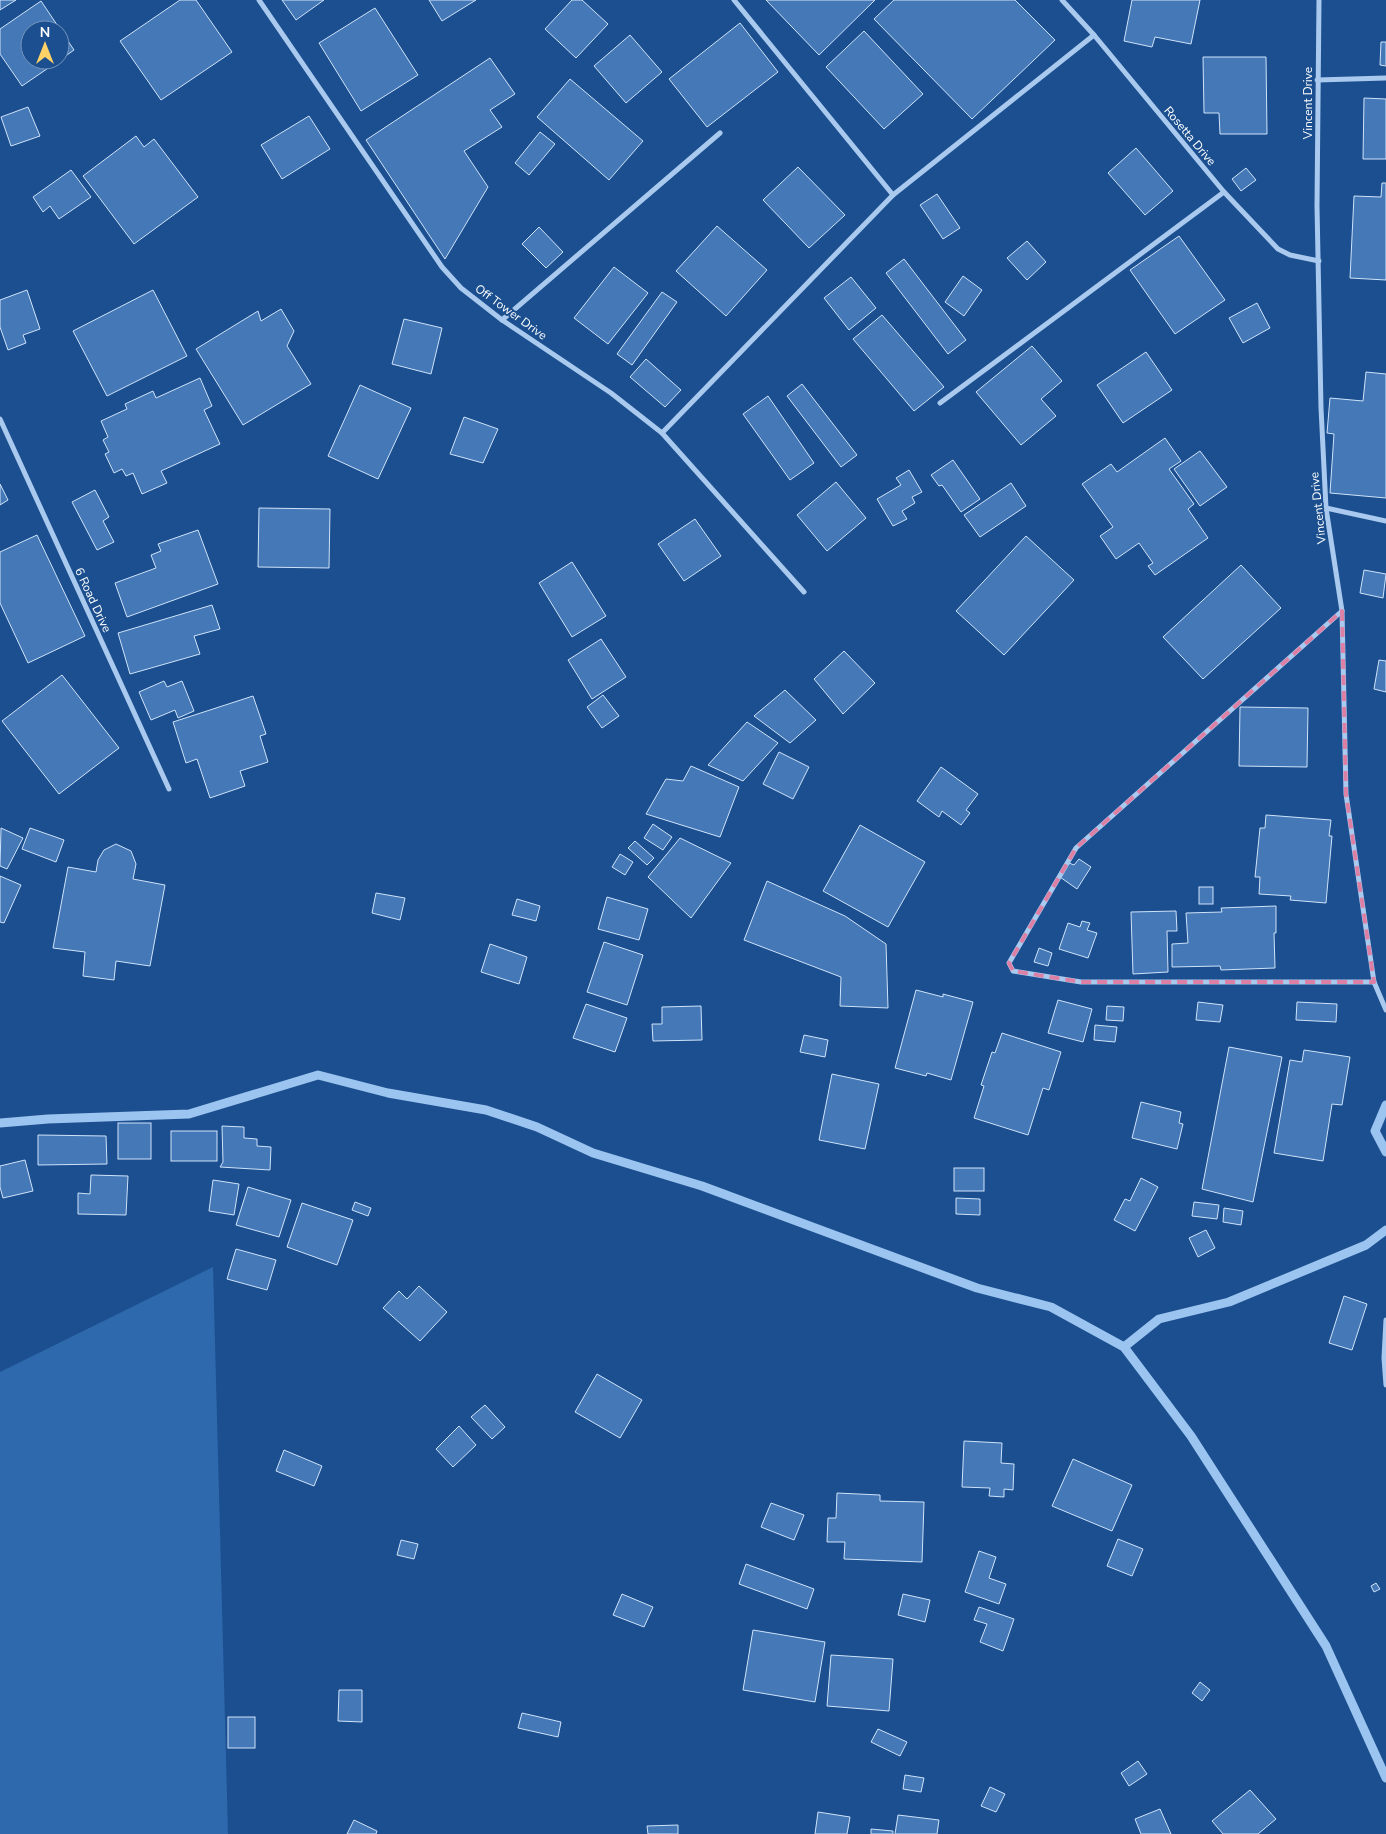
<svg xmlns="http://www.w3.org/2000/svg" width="1386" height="1834" font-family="'Nunito Sans',sans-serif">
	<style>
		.green { fill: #2e69ad }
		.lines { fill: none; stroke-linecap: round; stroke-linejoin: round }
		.stream { stroke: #9cc4f0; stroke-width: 9 }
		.building { fill: #4478b7; stroke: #cfe3fa }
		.street { stroke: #a9c9ee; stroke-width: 5 }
		.marked { fill: none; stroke: #dd80a5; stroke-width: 4; stroke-dasharray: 10 6; stroke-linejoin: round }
		.labels { text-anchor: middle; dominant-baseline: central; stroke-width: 4; stroke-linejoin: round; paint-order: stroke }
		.street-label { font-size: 12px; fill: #fff; stroke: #1b4f8f }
	</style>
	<rect width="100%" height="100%" fill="#1b4f8f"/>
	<path class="green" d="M213,1267L228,1834H0V1372Z"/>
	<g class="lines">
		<g class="stream">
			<path d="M1386,1105L1375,1131L1386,1152"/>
			<path d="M0,1123L48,1119L189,1114L318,1075L388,1093L486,1110L537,1127L593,1153L702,1186L977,1288L1051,1307L1124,1347L1191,1436L1326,1646L1386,1778"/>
			<path d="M1124,1347L1159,1319L1229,1302L1366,1245L1386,1230"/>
		</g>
	</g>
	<g class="building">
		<path d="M0,0H16L0,10Z"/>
		<path d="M180,0H196L232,52L161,100L120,41Z"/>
		<path d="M282,0H324L296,20Z"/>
		<path d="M429,0H476L442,21Z"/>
		<path d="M572,0H582L608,24L576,58L545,29Z"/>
		<path d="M766,0H875L819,55Z"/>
		<path d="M894,0H1015L1055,40L972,119L874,19Z"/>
		<path d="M1132,0H1200L1191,44L1155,37L1152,47L1124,41Z"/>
		<path d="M41,1L74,50L60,60V30H30V60H60L22,86L0,54V29Z"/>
		<path d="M375,8L418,75L361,111L319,43Z"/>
		<path d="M740,23L778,72L707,127L669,79Z"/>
		<path d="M864,31L923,94L884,129L826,67Z"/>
		<path d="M630,35L662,72L626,103L594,66Z"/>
		<path d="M1381,42H1386V66L1380,65Z"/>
		<path d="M1203,57H1266L1267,134H1220L1219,113H1204Z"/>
		<path d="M490,58L515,94L490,110L502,127L464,151L488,187L445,259L366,140Z"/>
		<path d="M570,79L643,141L609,180L537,117Z"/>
		<path d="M1364,98L1386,99V159H1363Z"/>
		<path d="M28,107L40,136L11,146L1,117Z"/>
		<path d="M309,116L330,149L282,179L261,145Z"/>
		<path d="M540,132L555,144L529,175L515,163Z"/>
		<path d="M136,136L144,147L154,139L198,197L134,244L83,176Z"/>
		<path d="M1136,148L1173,191L1145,215L1108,173Z"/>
		<path d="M798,167L845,215L809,248L763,200Z"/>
		<path d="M1246,168L1256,180L1241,191L1232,179Z"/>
		<path d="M71,170L91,197L59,219L50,206L43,212L33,197Z"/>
		<path d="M1382,183H1386V280L1350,278L1354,196L1381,197Z"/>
		<path d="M937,194L960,228L943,239L920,205Z"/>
		<path d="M717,226L767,270L726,316L676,271Z"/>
		<path d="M539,227L563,252L546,268L522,244Z"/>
		<path d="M1179,236L1225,300L1175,334L1130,270Z"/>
		<path d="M1027,241L1046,262L1027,280L1007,258Z"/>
		<path d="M904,259L966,340L948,354L886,273Z"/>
		<path d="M614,267L648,293L608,344L574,318Z"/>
		<path d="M963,276L982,290L964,316L945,302Z"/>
		<path d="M851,277L876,308L849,330L824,298Z"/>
		<path d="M27,290L40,329L23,335L26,343L8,350L0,327V300Z"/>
		<path d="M153,290L187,356L107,396L73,331Z"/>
		<path d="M662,292L677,302L632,365L617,354Z"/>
		<path d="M1257,303L1270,328L1243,343L1229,318Z"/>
		<path d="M281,309L294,331L287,346L311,384L243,425L196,349L258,311L261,321Z"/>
		<path d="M882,315L944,387L914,411L853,339Z"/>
		<path d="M404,319L442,328L431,374L392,364Z"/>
		<path d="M1032,346L1062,381L1041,399L1056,416L1021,445L976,392Z"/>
		<path d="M1146,352L1172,390L1123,423L1097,385Z"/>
		<path d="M646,359L681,390L665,407L630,377Z"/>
		<path d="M1366,372L1386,374V498L1330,493L1334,434L1327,433L1330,398L1363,401Z"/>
		<path d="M200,378L212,406L204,410L220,444L161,471L167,483L142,494L133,473L126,476L122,469L114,473L105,454L109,452L103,440L108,437L101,421L127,409L125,404L153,391L156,398Z"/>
		<path d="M802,384L857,455L841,467L787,396Z"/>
		<path d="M360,385L411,408L378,479L328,456Z"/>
		<path d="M768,396L814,463L790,480L743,414Z"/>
		<path d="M464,417L498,429L483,463L450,454Z"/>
		<path d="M1165,438L1181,461L1169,469L1194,504L1188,509L1208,538L1155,575L1148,566L1153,563L1139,543L1116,559L1100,536L1113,527L1082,484L1111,464L1117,472Z"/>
		<path d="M1200,451L1227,487L1200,506L1174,469Z"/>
		<path d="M953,460L980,499L961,512L942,485L939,486L931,475Z"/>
		<path d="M909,470L922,492L912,497L915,503L902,511L907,519L893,526L877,499L901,485L896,478Z"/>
		<path d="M836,482L866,518L827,551L797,515Z"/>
		<path d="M1011,483L1026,506L980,537L964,515Z"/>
		<path d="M0,484L8,500L0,505Z"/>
		<path d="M95,490L109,517L103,521L114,542L97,550L72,502Z"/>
		<path d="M259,508L330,509L329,568L258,567Z"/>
		<path d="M695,519L721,556L684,581L658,544Z"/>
		<path d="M198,530L218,584L127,617L115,583L156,568L151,555L161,551L158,544Z"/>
		<path d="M37,535L85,636L28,663L0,603V552Z"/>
		<path d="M1026,536L1074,580L1004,655L956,611Z"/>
		<path d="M572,562L606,616L572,637L539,583Z"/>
		<path d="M1241,565L1281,608L1203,679L1163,637Z"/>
		<path d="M1364,570L1386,574L1383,598L1360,593Z"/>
		<path d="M212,605L220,629L194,636L200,654L130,674L118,633Z"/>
		<path d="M601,639L626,677L592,699L568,660Z"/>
		<path d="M844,651L875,683L843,714L814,679Z"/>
		<path d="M1379,660L1386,661V692L1374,689Z"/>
		<path d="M62,675L119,748L59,794L2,721Z"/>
		<path d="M164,681L167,687L182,681L194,711L178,718L175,710L151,720L139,692Z"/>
		<path d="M785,690L816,720L790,743L754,716Z"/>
		<path d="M603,695L619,716L602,728L587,707Z"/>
		<path d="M253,696L266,734L260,736L268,762L240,771L245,786L210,798L197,759L186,763L173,722Z"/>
		<path d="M1240,707L1308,708L1307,767L1239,766Z"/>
		<path d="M747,722L778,743L743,781L708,765Z"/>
		<path d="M779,752L809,767L793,799L763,784Z"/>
		<path d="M691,766L739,787L720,837L646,814L666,779L683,781Z"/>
		<path d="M941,767L978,794L966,810L970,813L961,825L942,811L939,817L917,801Z"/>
		<path d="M1266,815L1331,820L1329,836H1332L1326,903L1290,900L1291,896L1259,894L1260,877H1255L1260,828H1265Z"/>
		<path d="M653,824L672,837L663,850L644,838Z"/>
		<path d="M860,825L925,862L888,927L823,891Z"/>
		<path d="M1,828L23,838L7,869L0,866Z"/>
		<path d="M30,828L64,840L56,862L22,849Z"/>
		<path d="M680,838L731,863L691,918L648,877Z"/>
		<path d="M635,841L654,858L647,865L628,848Z"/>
		<path d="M116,844L131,851L136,864L133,879L165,885L150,966L116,961L114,980L83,976L85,952L53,948L68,867L96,872L98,860L104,850Z"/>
		<path d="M620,854L633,862L625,875L612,867Z"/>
		<path d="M1079,859L1091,867L1077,889L1060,877L1069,863L1074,865Z"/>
		<path d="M0,876L21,885L4,923L0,922Z"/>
		<path d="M767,881L845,916L886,944L888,1008L840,1006L841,977L744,940Z"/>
		<rect x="1199" y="887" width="14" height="17"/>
		<path d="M376,893L405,898L400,920L372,913Z"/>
		<path d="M607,897L648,909L639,940L598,929Z"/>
		<path d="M517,899L540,906L536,921L512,915Z"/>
		<path d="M1276,906V933H1274L1275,968L1221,970L1220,966L1172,967V944L1188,943L1186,913L1222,912L1221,908Z"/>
		<path d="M1176,911L1177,931H1167L1168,972L1133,974L1131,912Z"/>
		<path d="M1082,921L1090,923L1087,930L1097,933L1088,958L1059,949L1068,923L1080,927Z"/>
		<path d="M604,942L643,955L627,1005L587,992Z"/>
		<path d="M490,944L527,957L519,984L481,972Z"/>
		<path d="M1039,948L1052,953L1048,966L1034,962Z"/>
		<path d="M916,990L943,997V994L973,1002L951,1080L927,1073L926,1076L895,1068Z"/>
		<path d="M1058,1000L1092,1009L1083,1042L1048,1033Z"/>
		<path d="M1198,1002L1223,1005L1220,1022L1196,1020Z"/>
		<path d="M1297,1002L1337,1004L1336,1022L1296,1020Z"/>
		<path d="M586,1004L627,1018L615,1052L573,1038Z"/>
		<path d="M701,1006L702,1040L653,1041L652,1024H662V1007Z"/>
		<path d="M1107,1006L1124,1007L1123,1021L1106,1020Z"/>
		<path d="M1095,1025L1117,1027L1115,1042L1094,1040Z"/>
		<path d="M1002,1033L1061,1052L1049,1090L1043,1088L1028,1135L974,1118L984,1086L981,1085L992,1052L995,1053Z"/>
		<path d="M804,1035L828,1040L825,1057L800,1052Z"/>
		<path d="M1229,1047L1282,1057L1253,1202L1202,1189Z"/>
		<path d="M1304,1050L1350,1057L1342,1105L1332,1104L1323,1161L1274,1153L1290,1060L1302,1062Z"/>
		<path d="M832,1074L879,1084L865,1149L819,1140Z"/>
		<path d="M1141,1102L1181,1112L1179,1123L1183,1124L1177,1149L1132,1138Z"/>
		<rect x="118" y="1123" width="33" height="36"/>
		<path d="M222,1126L244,1127V1138L257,1139V1146L271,1147L270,1170L220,1167L223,1162Z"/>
		<rect x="171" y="1131" width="46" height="30"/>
		<path d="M38,1135L106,1136L107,1164L38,1165Z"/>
		<path d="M25,1160L33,1191L3,1198L0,1187V1166Z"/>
		<rect x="954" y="1168" width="30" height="23"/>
		<path d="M91,1175L128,1176L126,1215L78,1214V1193L90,1194Z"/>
		<path d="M1141,1178L1158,1187L1135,1231L1114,1220L1125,1199L1130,1201Z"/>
		<path d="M213,1180L239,1184L234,1215L209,1211Z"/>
		<path d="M248,1187L291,1200L279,1237L236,1225Z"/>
		<path d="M956,1198L980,1199V1215L956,1214Z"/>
		<path d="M355,1202L371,1208L368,1216L352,1210Z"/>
		<path d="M1194,1202L1219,1205L1217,1219L1192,1216Z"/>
		<path d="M302,1203L353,1220L337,1265L287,1247Z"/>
		<path d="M1224,1208L1243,1211L1241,1225L1223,1222Z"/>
		<path d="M1206,1230L1215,1248L1198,1257L1189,1238Z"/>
		<path d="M236,1249L276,1260L267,1290L227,1279Z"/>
		<path d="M419,1286L447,1312L420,1341L383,1308L399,1291L407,1299Z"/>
		<path d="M1344,1296L1367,1304L1352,1350L1329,1343Z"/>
		<path d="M597,1374L642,1400L620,1438L575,1412Z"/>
		<path d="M485,1405L505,1427L492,1439L471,1417Z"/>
		<path d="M459,1426L476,1445L453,1467L436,1449Z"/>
		<path d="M964,1441L1002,1443L1001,1463L1014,1464L1013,1490L1004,1489V1497L989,1496L990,1488L962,1487Z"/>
		<path d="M284,1450L322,1466L314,1486L276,1471Z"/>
		<path d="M1073,1459L1132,1485L1112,1531L1052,1506Z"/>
		<path d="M837,1493L880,1495V1501L924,1502L922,1562L844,1559L845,1542H827L828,1518H836Z"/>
		<path d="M771,1503L804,1515L794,1540L761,1527Z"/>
		<path d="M1118,1539L1143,1549L1132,1576L1107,1566Z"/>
		<path d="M401,1540L418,1544L414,1559L397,1555Z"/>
		<path d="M979,1551L996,1557L989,1578L1006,1584L999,1604L965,1592Z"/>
		<path d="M746,1564L814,1589L807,1609L739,1584Z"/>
		<path d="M1376,1583L1380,1589L1374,1592L1371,1586Z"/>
		<path d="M622,1594L653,1607L644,1627L613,1615Z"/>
		<path d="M903,1594L930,1600L925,1622L898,1615Z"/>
		<path d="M979,1607L1014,1619L1003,1651L980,1642L987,1624L974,1620Z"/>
		<path d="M753,1630L825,1642L815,1702L743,1690Z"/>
		<path d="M831,1655L893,1659L889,1711L827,1706Z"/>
		<path d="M1200,1682L1210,1690L1202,1701L1192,1693Z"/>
		<path d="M339,1690H362V1722L338,1721Z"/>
		<path d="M522,1713L561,1722L558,1737L518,1728Z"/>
		<rect x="228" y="1717" width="27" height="31"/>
		<path d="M878,1729L907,1742L900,1756L871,1742Z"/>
		<path d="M1138,1761L1147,1774L1129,1786L1121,1773Z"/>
		<path d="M905,1775L924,1778L921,1792L903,1789Z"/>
		<path d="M990,1787L1005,1794L996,1812L981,1806Z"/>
		<path d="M1250,1790L1276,1819L1258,1834H1223L1212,1821Z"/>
		<path d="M1160,1809L1171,1834H1141L1135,1819Z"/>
		<path d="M818,1812L850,1817L847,1834H815Z"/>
		<path d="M898,1815L939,1820L937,1834H895Z"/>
		<path d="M354,1820L377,1831L376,1834H347Z"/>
		<path d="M678,1825V1834H648L647,1826Z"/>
		<path d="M871,1829L893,1831V1834H871Z"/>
	</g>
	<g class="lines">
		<g class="street">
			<path d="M259,0L442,267L461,288L502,320L611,393L662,433L804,592"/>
			<path d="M734,0L893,195"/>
			<path d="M1062,0L1094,35L1224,192L1278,249L1290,255L1319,261"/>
			<path d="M1319,0L1317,206L1321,408L1326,508L1342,611L1346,794L1374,982L1386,1010"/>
			<path d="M1317,80L1386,78"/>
			<path d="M502,320L720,133"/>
			<path d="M940,403L1224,192"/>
			<path d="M0,419L169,789"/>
			<path d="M662,433L893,195L1094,35"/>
			<path d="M1326,508L1386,521"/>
			<path d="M1342,611L1076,848L1009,963L1013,971L1081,982H1374"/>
			<path d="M1386,1320L1384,1358L1386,1385"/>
		</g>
	</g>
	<path class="marked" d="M1342,611L1346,794L1374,982H1081L1013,971L1009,963L1076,848Z"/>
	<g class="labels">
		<g class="street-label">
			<text transform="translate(1308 103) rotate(-90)">Vincent Drive</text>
			<text transform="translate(1190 136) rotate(50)">Rosetta Drive</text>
			<text transform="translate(511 312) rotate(36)">Off Tower Drive</text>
			<text transform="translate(1318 508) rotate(-96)">Vincent Drive</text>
			<text transform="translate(93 600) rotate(65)">6 Road Drive</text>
		</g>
	</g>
	<g transform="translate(45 45)"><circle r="24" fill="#1b4f8f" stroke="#7695bc"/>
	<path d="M0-4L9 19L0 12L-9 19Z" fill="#ffd166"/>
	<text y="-8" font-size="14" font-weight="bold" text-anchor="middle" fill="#ffffff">N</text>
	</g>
</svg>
